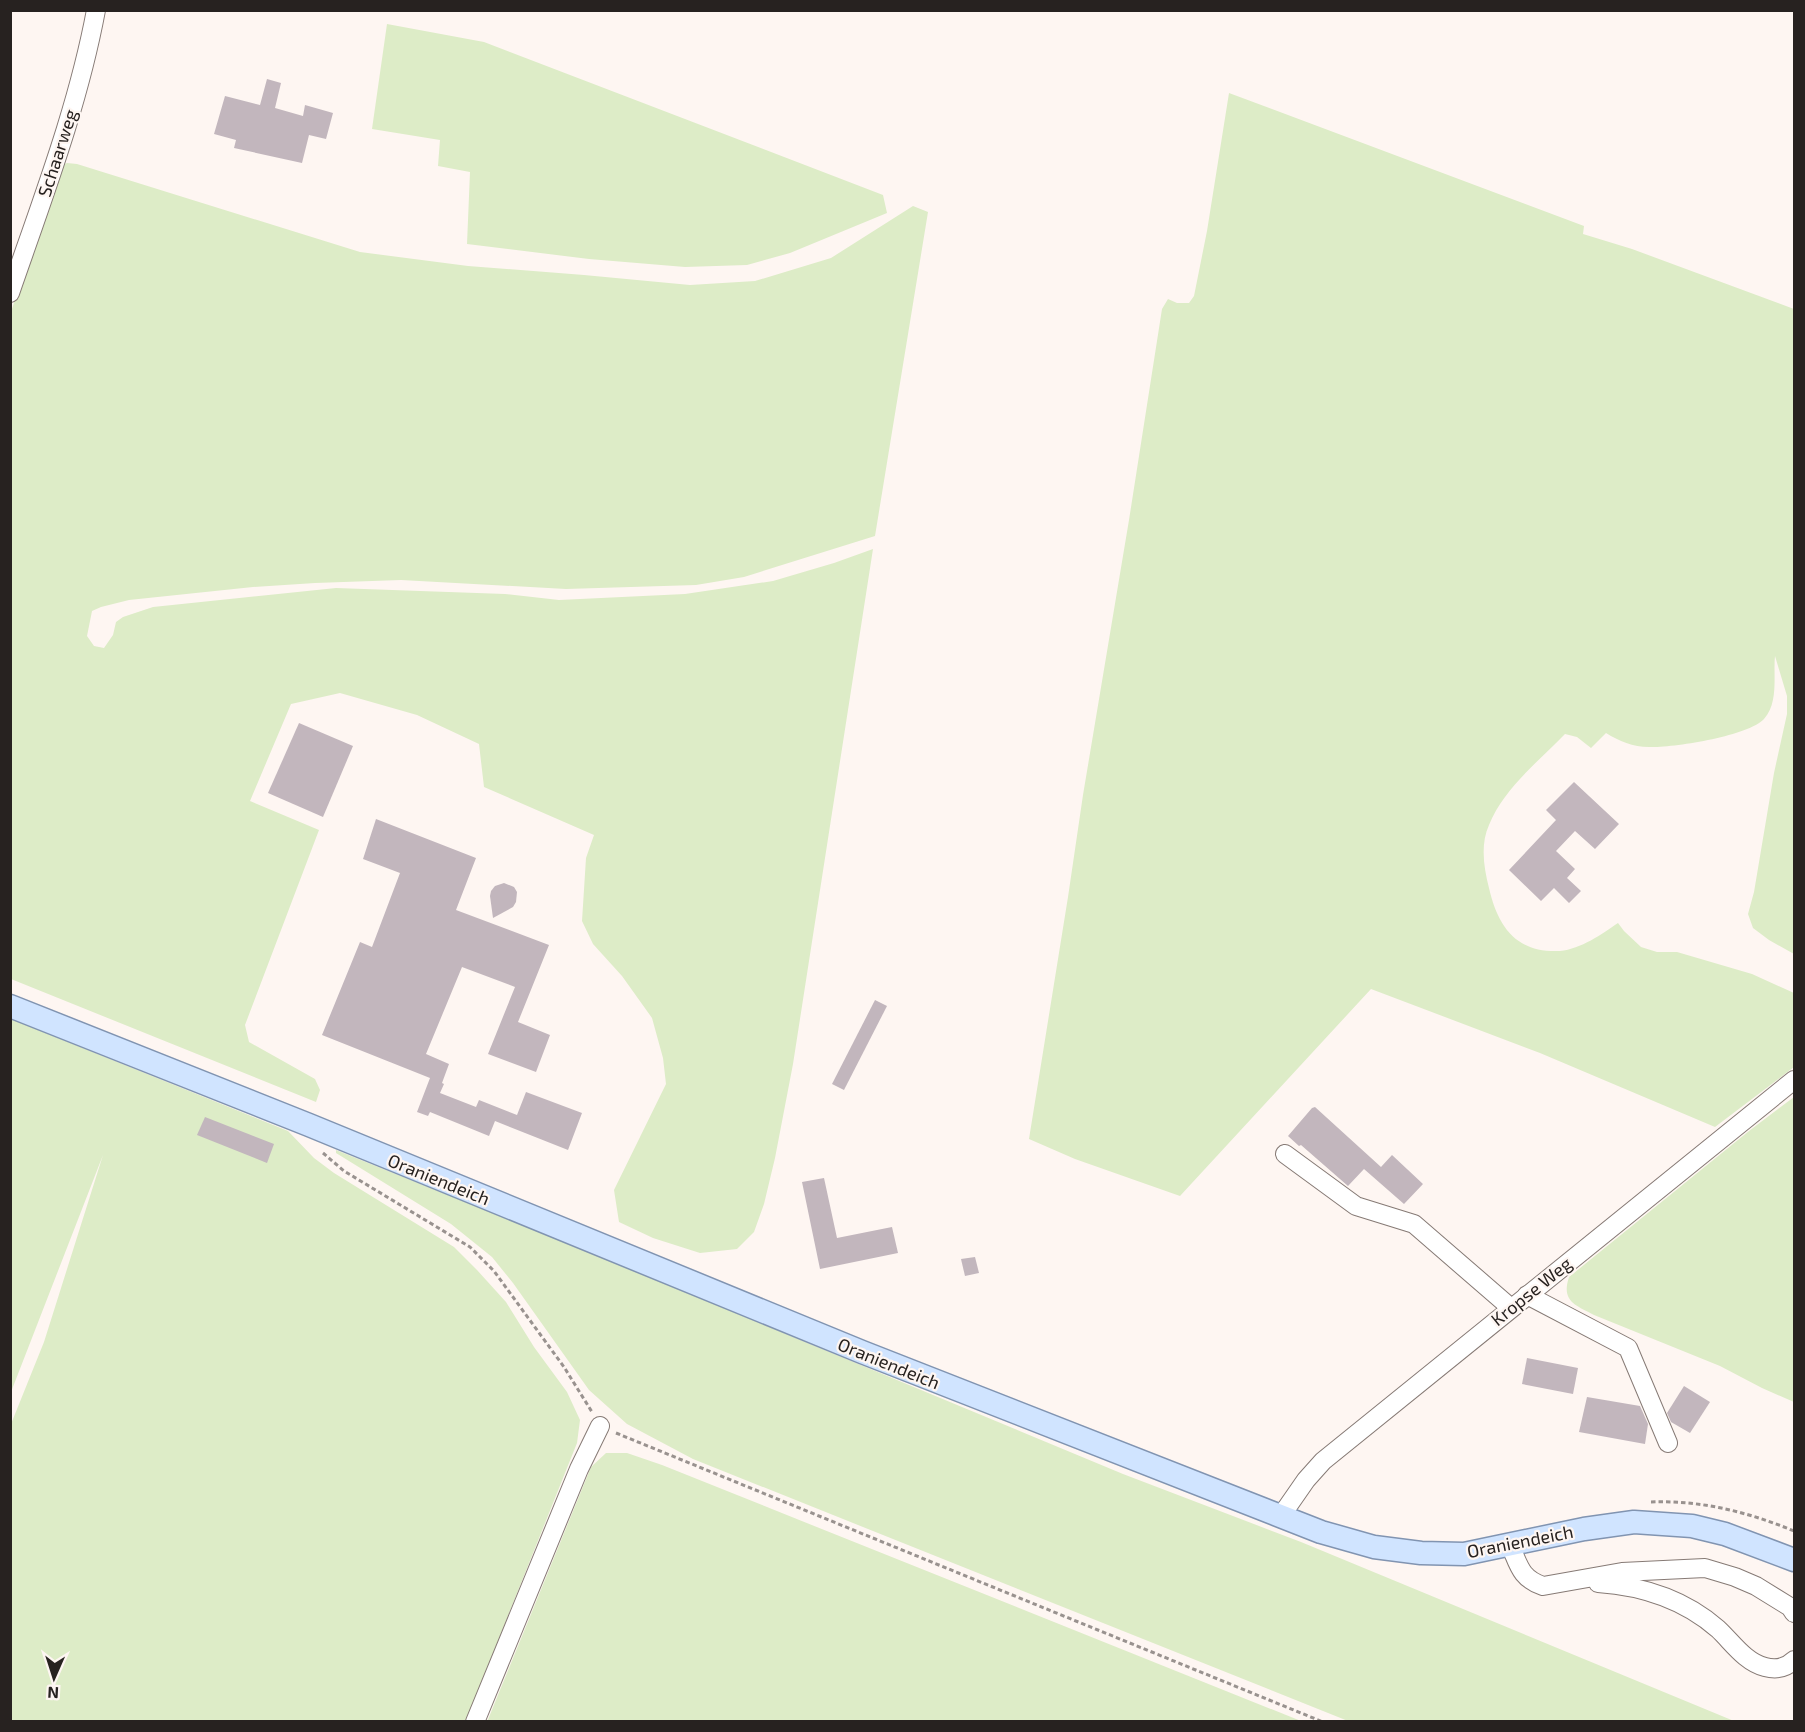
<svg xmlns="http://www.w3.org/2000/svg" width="1805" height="1732" font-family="'Exo 2',sans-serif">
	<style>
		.green { fill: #ddecc7 }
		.building { fill: #c2b6bd }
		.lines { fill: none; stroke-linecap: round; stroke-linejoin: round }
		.minor-casing { stroke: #867a75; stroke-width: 20 }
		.major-casing { stroke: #8194b1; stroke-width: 25 }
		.path { stroke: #99928f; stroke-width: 3; stroke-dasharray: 4.5 3; stroke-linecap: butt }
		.minor { stroke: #fff; stroke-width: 18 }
		.major { stroke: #d0e4ff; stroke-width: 22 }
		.labels { text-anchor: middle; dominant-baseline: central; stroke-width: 4.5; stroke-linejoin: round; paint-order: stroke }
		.street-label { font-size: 18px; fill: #272220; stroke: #fef6f2 }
	</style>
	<rect width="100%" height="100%" fill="#fef6f2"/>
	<g class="green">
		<path d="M387,24L484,42L883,195L887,213L790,253L747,265L685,267L589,259L467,244L470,172L438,166L440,140L372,129Z"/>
		<path d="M1229,93L1584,226L1583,234L1632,249L1794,309V954L1769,940L1753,928L1748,914L1754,892L1774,773L1787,714V696L1775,656C1773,674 1779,703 1764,719C1748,736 1673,748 1649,747C1633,747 1619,741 1606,733L1591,748L1577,737L1565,734C1538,762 1504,788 1489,825C1480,845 1484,868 1489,888C1498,927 1516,953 1560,951C1581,949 1602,934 1618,923L1624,931L1641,947L1657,952H1677L1752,974L1794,993V1067L1715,1127L1540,1053L1371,989L1180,1196L1075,1159L1029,1139L1068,897L1083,795L1129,520L1162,309L1168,299L1177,303H1189L1194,296L1207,231Z"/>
		<path d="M67,163L77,164L360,252L468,266L584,275L690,285L755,281L831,258L913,206L928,212L875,536L744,577L696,585L566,589L401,580L315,583L253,587L129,600L101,607L92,611L87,636L94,646L104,648L113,635L116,622L123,617L153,607L336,588L505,594L559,600L685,594L773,581L834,563L873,549L793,1064L775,1158L764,1204L754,1232L737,1249L700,1253L653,1238L619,1222L614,1190L666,1084L663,1058L652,1018L622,976L593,944L582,921L586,858L594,835L484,787L479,744L417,715L340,693L291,704L250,801L319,830L245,1025L249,1042L315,1079L320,1090L316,1102L11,979V312L56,172L60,166Z"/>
		<path d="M11,1019L288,1131L314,1158L334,1173L454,1247L477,1270L506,1302L534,1347L567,1392L580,1420L577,1443L466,1721L11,1722V1424L44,1342L103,1155L11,1392Z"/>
		<path d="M1794,1097V1402L1762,1388L1720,1366L1594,1315C1575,1305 1561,1301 1569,1277L1749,1131Z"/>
		<path d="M336,1150L577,1247L1123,1474L1301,1542L1734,1721H1348L693,1459L627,1424L589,1390L513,1283L492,1257L451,1224L336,1153Z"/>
		<path d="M606,1453H627L662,1465L1301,1721L487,1722L591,1467Z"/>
	</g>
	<g class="building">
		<path d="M267,79L281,83L275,108L303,116L305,105L333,113L326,139L309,135L302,163L234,148L236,140L214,134L225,96L260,105Z"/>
		<path d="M299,723L353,746L323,817L268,793Z"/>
		<path d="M1574,782L1619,824L1595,849L1575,831L1556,851L1575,869L1567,878L1581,891L1569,903L1554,888L1541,901L1509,870L1556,820L1546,810Z"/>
		<path d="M376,819L476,858L456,910L549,945L518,1022L550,1035L536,1072L488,1054L515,987L462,967L426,1054L449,1064L442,1083L444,1084L440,1093L476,1107L479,1100L517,1115L526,1092L582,1113L568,1150L495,1121L489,1136L430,1112L428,1116L417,1112L430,1078L322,1035L360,942L372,947L400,873L363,859Z"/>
		<path d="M504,883L514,887L517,892L516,902L513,907L493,918L490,896L491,891L495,886Z"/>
		<path d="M875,1000L887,1006L844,1090L832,1084Z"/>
		<path d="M1315,1107L1381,1167L1392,1155L1423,1184L1404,1204L1364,1169L1348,1186L1301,1145L1299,1146L1288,1136L1312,1108Z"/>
		<path d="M205,1117L274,1144L267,1163L197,1135Z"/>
		<path d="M824,1178L837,1238L892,1227L898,1253L820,1269L802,1182Z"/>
		<path d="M975,1257L979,1273L965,1276L961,1259Z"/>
		<path d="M1527,1358L1578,1368L1573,1394L1522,1384Z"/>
		<path d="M1684,1386L1710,1402L1690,1433L1671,1422L1667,1413Z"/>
		<path d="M1587,1397L1640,1406L1648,1424L1645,1444L1579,1432Z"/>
	</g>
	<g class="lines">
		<g class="minor-casing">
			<g id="minor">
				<path d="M10,293C42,200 78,107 96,10"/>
				<path d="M1285,1154L1356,1206L1414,1224L1511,1308"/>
				<path d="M1527,1295L1628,1348L1668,1443"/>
				<path d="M1281,1516L1306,1480L1323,1461L1794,1080"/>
				<path d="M1510,1545C1519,1565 1520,1578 1543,1586L1622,1572L1705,1568L1735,1577L1756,1586L1790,1607L1794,1613"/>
				<path d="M1598,1583C1642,1586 1685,1600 1718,1629C1732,1642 1745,1662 1765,1667C1776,1670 1786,1668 1794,1660"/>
				<path d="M475,1722L579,1469L600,1426"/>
			</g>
		</g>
		<g class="major-casing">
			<path id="major" d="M10,1006L309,1125L862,1352L1321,1532L1374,1547L1421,1553L1464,1554L1584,1529L1634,1522L1692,1526L1725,1534L1794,1560"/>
		</g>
		<g class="path">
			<path d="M323,1153L344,1171L470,1247L494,1271L564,1367L592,1412"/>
			<path d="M616,1433L1323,1722"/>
			<path d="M1651,1502C1701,1500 1748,1512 1794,1531"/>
		</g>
		<use href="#minor" class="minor"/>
		<use href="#major" class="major"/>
	</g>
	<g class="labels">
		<g class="street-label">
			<text transform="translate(57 153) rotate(-72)">Schaarweg</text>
			<text transform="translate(439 1179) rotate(22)">Oraniendeich</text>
			<text transform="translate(1531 1291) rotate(-39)">Kropse Weg</text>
			<text transform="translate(889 1363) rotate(22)">Oraniendeich</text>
			<text transform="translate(1520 1541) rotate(-11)">Oraniendeich</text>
		</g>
	</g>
	<rect width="1805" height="1732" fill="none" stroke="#272220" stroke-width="24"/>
	<g transform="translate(54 1678) rotate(183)" stroke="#fef6f2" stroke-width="4.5" paint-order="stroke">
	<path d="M0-4.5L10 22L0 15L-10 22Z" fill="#272220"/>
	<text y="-9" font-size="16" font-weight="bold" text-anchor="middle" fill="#272220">N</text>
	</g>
</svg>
